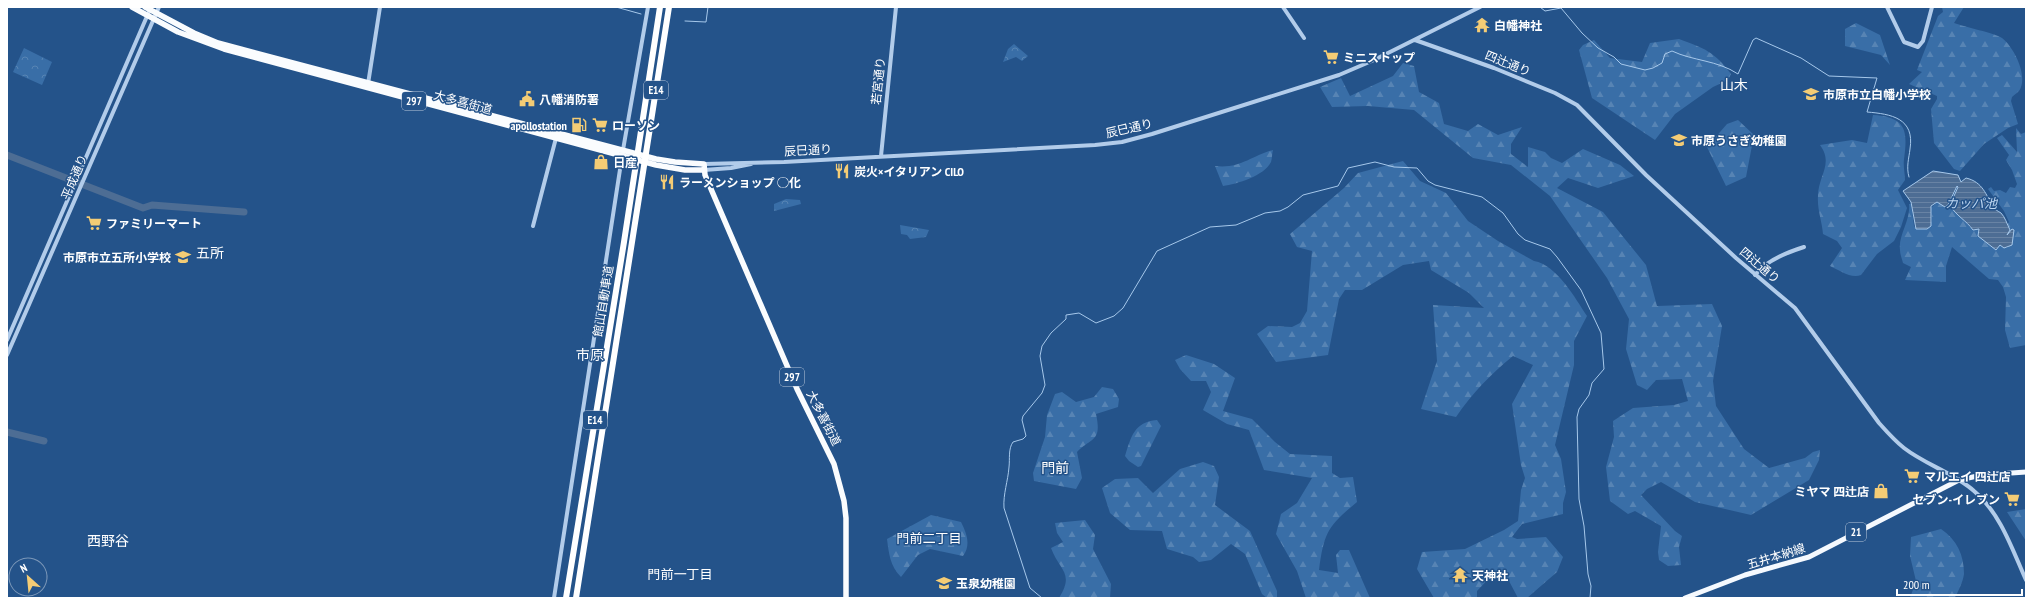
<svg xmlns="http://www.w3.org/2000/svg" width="2033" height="605" viewBox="0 0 2033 605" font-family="'PT Sans Narrow','Noto Sans JP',sans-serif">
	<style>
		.forest { fill: url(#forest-firs) }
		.park { fill: url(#park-crowns) }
		.water { fill: url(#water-rules); stroke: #a6c8eb }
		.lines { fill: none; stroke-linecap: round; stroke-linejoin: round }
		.stream { stroke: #a6c8eb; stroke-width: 1 }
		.river { stroke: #4d6d94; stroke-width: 7 }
		.tertiary { stroke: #b2ccea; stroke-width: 4 }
		.primary { stroke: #f5f9fe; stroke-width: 5 }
		.trunk { stroke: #fafcfe; stroke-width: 5.5 }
		.motorway { stroke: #fff; stroke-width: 6 }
		.labels { text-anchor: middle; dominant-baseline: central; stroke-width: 3; stroke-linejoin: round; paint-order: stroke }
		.shield { fill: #24538a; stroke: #bdcbdc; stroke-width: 1 }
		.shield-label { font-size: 11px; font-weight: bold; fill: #fff }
		.poi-label { font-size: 12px; font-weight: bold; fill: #fff; stroke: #24538a; text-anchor: start }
		.street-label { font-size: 12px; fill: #fff; stroke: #24538a }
		.water-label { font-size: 13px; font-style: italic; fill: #bdd6f1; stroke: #24538a }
		.neighbourhood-label { font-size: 13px; fill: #fff; stroke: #24538a }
		.quarter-label { font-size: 14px; fill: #fff; stroke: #24538a }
	</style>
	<defs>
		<pattern id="forest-firs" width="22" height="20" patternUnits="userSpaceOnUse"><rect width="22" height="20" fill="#396ea7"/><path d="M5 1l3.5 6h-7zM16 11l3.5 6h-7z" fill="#5784b4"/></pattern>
		<pattern id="park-crowns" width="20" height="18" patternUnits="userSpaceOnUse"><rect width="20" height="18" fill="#396ea7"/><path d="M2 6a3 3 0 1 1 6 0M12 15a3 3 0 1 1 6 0" fill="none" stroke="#5784b4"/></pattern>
		<pattern id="water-rules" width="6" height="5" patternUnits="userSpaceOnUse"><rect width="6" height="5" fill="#4d6d94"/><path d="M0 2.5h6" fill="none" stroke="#6883a4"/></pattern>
	</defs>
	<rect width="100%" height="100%" fill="#24538a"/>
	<path class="forest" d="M1942 7H1964L1954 23C1965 27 1994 33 2002 38 2014 47 2029 77 2019 91 2017 93 2014 95 2012 97L2011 101 2018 124 2008 128 1984 144 1960 171 1954 169 1934 143 1931 109 1937 99V96L1909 84 1922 72 1917 70 1938 16 1943 12Z
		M1856 23 1880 35 1890 65 1881 55 1845 46V29Z
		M1679 39C1704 48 1715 52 1731 74L1728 80 1713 87 1675 114 1655 140 1592 98 1579 50 1583 45 1594 40 1610 58 1642 62 1650 43Z
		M1403 63 1414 66 1419 92 1439 103 1444 124 1468 131 1478 124 1498 135 1522 127 1511 144V154L1528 167V147L1545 152 1551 158 1562 163 1583 149 1620 165 1634 176 1598 188 1568 178 1557 188 1603 212 1646 265 1657 306 1712 304 1722 326 1713 381 1716 406 1744 449 1769 468 1805 458 1813 452 1820 450 1819 460 1809 480 1751 515 1695 502 1661 482 1647 489 1641 495 1675 531 1682 536 1679 547 1681 565 1668 566 1659 560 1658 552 1661 526 1635 511 1628 514 1610 501 1606 467 1614 437 1613 421 1633 408 1674 405 1688 401 1682 379 1656 380 1647 390 1637 385 1626 349 1629 319 1607 278 1550 196 1511 165 1473 158 1414 110 1368 106 1332 107 1320 87 1341 78 1350 96 1393 76Z
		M1873 115C1906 117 1908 130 1904 159 1903 166 1905 173 1905 180L1898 190 1907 208 1901 227 1894 241 1877 254 1861 275C1851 279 1839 270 1830 266L1842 248 1837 241 1823 234C1822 221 1817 209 1818 196 1818 176 1834 164 1820 145L1852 140 1867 143Z
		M1738 120 1754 135 1746 177 1726 186 1707 147 1727 124Z
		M2016 128 2021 134 2026 132V345L2010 348 2005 330 2006 297 2003 287 1998 280 1989 279 1952 247 1946 266V282L1905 280 1911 267 1903 263C1902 259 1900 254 1900 250 1898 235 1911 220 1909 204H1911L1914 226 1917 229H1927L1932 221 1931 208 1937 202 1945 207 1950 206 1973 230 1979 229 1978 233 1984 240 1996 250 2000 245 2006 248 2010 246 2014 230H2010L2007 225 2009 222 2004 211 1988 189 1991 187 1994 191 2000 190 2006 193 2010 187 2015 188 2017 184 2012 170 2006 160 2009 155 1997 138 2002 135 2017 152Z
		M1273 150C1272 153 1272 159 1271 162 1264 176 1237 184 1223 186L1215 166C1240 169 1251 156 1273 150Z
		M1403 161 1420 181 1446 193 1468 221 1498 241 1534 261C1557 265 1575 298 1587 316L1574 341V365L1555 445 1561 459 1566 492 1563 503V514L1522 524 1512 537 1517 539 1546 537 1563 557 1557 572 1527 598H1518L1509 581 1492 575 1477 591V598H1434L1417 569 1422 552 1465 549 1504 530 1518 521 1521 490 1525 478 1521 465 1512 404 1533 365 1513 356C1491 374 1472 393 1456 417L1421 409 1437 361 1433 305 1484 308 1469 293 1431 270 1429 261 1403 265 1362 290H1345L1339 299 1328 355 1276 362 1257 334 1268 326 1292 327 1300 323 1307 311 1312 251 1297 247 1290 234 1344 188 1358 173Z
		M1186 355 1214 364 1235 378 1223 411 1252 419 1275 442 1290 454 1332 456V473L1340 478 1353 477 1357 502C1328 526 1324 532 1319 570L1338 573 1336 555 1340 550H1349L1370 598H1306L1297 571 1276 534 1281 514 1297 503 1312 478 1264 470 1249 430 1227 424 1203 410 1211 392 1206 381H1191L1180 369 1175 360Z
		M1102 387 1113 389 1119 399 1118 407 1096 414C1102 442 1092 437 1077 452L1082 478 1076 489 1034 481 1033 473 1045 437 1047 415 1055 394 1062 392 1076 402 1094 397Z
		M1157 420 1161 426 1141 466 1138 467 1129 461 1125 456C1131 437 1134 422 1157 420Z
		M1203 462 1214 466 1219 477 1215 505 1250 531 1277 591V598H1267L1262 594 1245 554 1231 544 1211 560 1199 562 1193 557 1167 549 1162 531 1130 530 1110 513 1102 488 1115 479 1138 478 1153 493 1180 469Z
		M2026 509V541L2007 512Z
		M931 515 961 522C967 534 971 545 963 556L930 549 918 555 901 577C890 566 889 554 887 539Z
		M1085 520 1095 535 1093 549 1111 584 1110 598H1059C1075 573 1059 570 1051 548L1063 542 1057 533 1055 523Z
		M1941 529C1957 540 1964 555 1964 574 1963 582 1958 591 1955 598H1910L1916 581 1910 556 1911 537Z"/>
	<path class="park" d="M1014 44 1028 56 1022 61 1016 57 1003 62 1008 49Z
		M24 48 52 62 42 85 13 72Z
		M786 199 800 200 801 204 774 211V204Z
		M900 225 929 230 926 237 910 239 907 235 901 234Z"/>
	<path class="water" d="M1933 171 1958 175 1961 182 1966 178C1983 182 1986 195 1993 207 1995 210 1998 211 2001 213 2005 217 2007 224 2010 230L2007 235 2012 229 2014 230 2012 245 2004 248 2000 245 1996 250 1978 236 1979 229 1973 230C1966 220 1956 216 1950 205L1958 187 1957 186 1948 205 1945 207 1937 202 1931 206V226L1927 229H1916L1911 202 1903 191Z"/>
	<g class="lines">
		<path class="stream" d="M616 7 641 14
			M1540 7 1545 11 1561 8 1582 33 1598 48 1614 57 1621 64 1645 70 1653 68 1662 63 1665 54 1672 51C1693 61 1717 60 1738 74L1753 40 1756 38 1801 58 1829 76 1877 78 1867 112C1891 114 1915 118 1910 149 1909 158 1906 167 1909 177
			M685 21 706 22 708 7
			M1042 598 1030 588 1004 508C1003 494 1008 481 1009 467 1010 459 1008 449 1013 442L1023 439 1026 436 1022 420 1023 416 1042 393 1045 385 1040 356 1042 346 1051 333 1066 319V315L1079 313 1096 323 1114 316 1123 308 1157 251 1210 227 1236 225 1265 213 1280 211 1288 207 1303 195 1338 186 1348 168 1375 162 1394 167 1417 168 1428 181 1435 185 1482 197 1503 213 1518 234 1525 240 1550 249 1557 257 1581 290 1601 333 1604 369 1592 383 1589 395 1579 409 1577 417 1579 499 1584 526 1588 574 1591 586 1590 598"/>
		<path class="river" d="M7 155 143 208 152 205 244 212
			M7 432 44 441"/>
		<path class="tertiary" d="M1283 7 1304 38
			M1887 7 1904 42 1918 47 1923 41 1932 7
			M1415 40 1494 68 1555 93 1577 105 1646 175 1736 258 1795 308 1879 423C1887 432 1895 441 1904 448 1926 465 1954 473 1974 491 2001 514 2012 549 2026 580
			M368 84 380 7
			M881 156 896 7
			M704 164 784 162 1095 145 1122 142 1152 134 1339 75 1374 60 1480 7
			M704 170 731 168 751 164
			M533 226 556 138
			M1755 275C1766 261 1788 252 1804 247
			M7 340 151 7
			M7 355 159 7
			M554 598 623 150 648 7"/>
		<path class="primary" d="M1685 598 1745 575 1809 557 1959 480 1982 475 2026 472"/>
		<path class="trunk" d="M132 7 178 32 224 49 656 165 685 170H704
			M145 7 194 33 218 43 656 159 675 162 704 164 705 175 797 389 834 464 844 501 846 518V598"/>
		<path class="motorway" d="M566 598 624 242 660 7
			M576 598 669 7"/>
	</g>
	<defs>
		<symbol id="temple-bare" viewBox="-9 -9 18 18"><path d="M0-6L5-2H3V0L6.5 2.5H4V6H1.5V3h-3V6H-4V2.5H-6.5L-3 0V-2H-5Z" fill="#f4cc75" stroke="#24538a" stroke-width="2.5" paint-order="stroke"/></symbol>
		<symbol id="supermarket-bare" viewBox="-9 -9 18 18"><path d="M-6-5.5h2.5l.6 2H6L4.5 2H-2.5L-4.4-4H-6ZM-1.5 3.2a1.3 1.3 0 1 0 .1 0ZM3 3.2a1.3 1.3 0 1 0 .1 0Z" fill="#f4cc75" stroke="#24538a" stroke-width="2.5" paint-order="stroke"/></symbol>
		<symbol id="school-bare" viewBox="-9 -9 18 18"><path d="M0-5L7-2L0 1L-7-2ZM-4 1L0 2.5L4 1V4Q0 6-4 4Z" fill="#f4cc75" stroke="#24538a" stroke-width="2.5" paint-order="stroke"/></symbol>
		<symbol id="civic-bare" viewBox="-9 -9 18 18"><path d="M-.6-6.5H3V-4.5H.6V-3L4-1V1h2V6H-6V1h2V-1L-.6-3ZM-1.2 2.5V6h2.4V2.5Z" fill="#f4cc75" stroke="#24538a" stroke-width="2.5" paint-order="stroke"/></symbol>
		<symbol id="fuel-bare" viewBox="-9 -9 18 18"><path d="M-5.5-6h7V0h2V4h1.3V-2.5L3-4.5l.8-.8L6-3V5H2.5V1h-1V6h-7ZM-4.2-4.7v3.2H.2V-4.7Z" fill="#f4cc75" stroke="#24538a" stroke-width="2.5" paint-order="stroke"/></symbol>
		<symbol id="shop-bare" viewBox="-9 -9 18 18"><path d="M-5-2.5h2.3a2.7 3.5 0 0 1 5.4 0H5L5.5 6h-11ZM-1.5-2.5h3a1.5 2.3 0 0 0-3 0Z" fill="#f4cc75" stroke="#24538a" stroke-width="2.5" paint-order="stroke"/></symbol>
		<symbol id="restaurant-bare" viewBox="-9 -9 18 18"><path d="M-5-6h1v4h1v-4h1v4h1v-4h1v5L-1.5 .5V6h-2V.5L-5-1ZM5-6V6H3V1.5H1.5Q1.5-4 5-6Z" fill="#f4cc75" stroke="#24538a" stroke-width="2.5" paint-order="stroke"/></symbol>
	</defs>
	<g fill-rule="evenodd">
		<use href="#temple-bare" x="1471" y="14" width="22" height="22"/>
		<use href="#supermarket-bare" x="1320" y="46" width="22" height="22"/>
		<use href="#school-bare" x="1800" y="83" width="22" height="22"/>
		<use href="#civic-bare" x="516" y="88" width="22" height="22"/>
		<use href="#fuel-bare" x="568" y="114" width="22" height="22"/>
		<use href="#supermarket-bare" x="589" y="114" width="22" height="22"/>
		<use href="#school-bare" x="1668" y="129" width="22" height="22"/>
		<use href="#shop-bare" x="590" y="151" width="22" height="22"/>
		<use href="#restaurant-bare" x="831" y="160" width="22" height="22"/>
		<use href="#restaurant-bare" x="656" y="171" width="22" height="22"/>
		<use href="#supermarket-bare" x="83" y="212" width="22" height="22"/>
		<use href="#school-bare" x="172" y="246" width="22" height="22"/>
		<use href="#supermarket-bare" x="1901" y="465" width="22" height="22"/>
		<use href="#shop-bare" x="1870" y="480" width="22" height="22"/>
		<use href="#supermarket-bare" x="2001" y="488" width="22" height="22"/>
		<use href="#temple-bare" x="1449" y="564" width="22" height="22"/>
		<use href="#school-bare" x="933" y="572" width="22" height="22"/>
	</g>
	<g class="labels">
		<g class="shield">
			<rect x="644" y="81" width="24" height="18" rx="3"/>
			<rect x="402" y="92" width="24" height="18" rx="3"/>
			<rect x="780" y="368" width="24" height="18" rx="3"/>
			<rect x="583" y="411" width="24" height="18" rx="3"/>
			<rect x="1846" y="523" width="20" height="18" rx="3"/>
		</g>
		<g class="shield-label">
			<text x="656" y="90">E14</text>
			<text x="414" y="101">297</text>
			<text x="792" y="377">297</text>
			<text x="595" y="420">E14</text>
			<text x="1856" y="532">21</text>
		</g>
		<g class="poi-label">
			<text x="1494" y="25">白幡神社</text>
			<text x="1343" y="57">ミニストップ</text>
			<text x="1823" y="94">市原市立白幡小学校</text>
			<text x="539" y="99">八幡消防署</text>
			<text x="567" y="125" text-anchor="end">apollostation</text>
			<text x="612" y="125">ローソン</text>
			<text x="1691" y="140">市原うさぎ幼稚園</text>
			<text x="613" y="162">日産</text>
			<text x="854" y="171">炭火×イタリアン CILO</text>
			<text x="679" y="182">ラーメンショップ ◯化</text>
			<text x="106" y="223">ファミリーマート</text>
			<text x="171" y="257" text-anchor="end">市原市立五所小学校</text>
			<text x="1924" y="476">マルエイ 四辻店</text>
			<text x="1869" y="491" text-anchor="end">ミヤマ 四辻店</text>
			<text x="2000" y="499" text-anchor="end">セブン-イレブン</text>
			<text x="1472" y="575">天神社</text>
			<text x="956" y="583">玉泉幼稚園</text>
		</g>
		<g class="street-label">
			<text transform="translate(1508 63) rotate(22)">四辻通り</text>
			<text transform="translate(878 81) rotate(-84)">若宮通り</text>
			<text transform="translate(463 102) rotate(15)">大多喜街道</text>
			<text transform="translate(1129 128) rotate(-13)">辰巳通り</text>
			<text transform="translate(808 150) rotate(-3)">辰巳通り</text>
			<text transform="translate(74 177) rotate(-67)">平成通り</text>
			<text transform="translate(1760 265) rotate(40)">四辻通り</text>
			<text transform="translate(603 301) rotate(-81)">館山自動車道</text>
			<text transform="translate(824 418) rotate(63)">大多喜街道</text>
			<text transform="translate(1776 556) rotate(-17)">五井本納線</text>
		</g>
		<g class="water-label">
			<text x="1971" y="203">カッパ池</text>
		</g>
		<g class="neighbourhood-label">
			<text x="929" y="538">門前二丁目</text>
			<text x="680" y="574">門前一丁目</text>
		</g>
		<g class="quarter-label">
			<text x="1734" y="85">山木</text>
			<text x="210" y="253">五所</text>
			<text x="590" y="355">市原</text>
			<text x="1055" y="468">門前</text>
			<text x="108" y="541">西野谷</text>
		</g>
	</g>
	<rect width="2033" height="605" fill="none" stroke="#ffffff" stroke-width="16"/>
	<g transform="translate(28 577) rotate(333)"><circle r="19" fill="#24538a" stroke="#7c98b9"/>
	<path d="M0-3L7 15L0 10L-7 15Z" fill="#f4cc75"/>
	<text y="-6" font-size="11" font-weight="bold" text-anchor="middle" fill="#ffffff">N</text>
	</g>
	<path d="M1897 589v6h125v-6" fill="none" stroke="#ffffff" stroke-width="2"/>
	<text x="1903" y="589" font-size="12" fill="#ffffff" stroke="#24538a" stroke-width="3" paint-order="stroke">200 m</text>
</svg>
